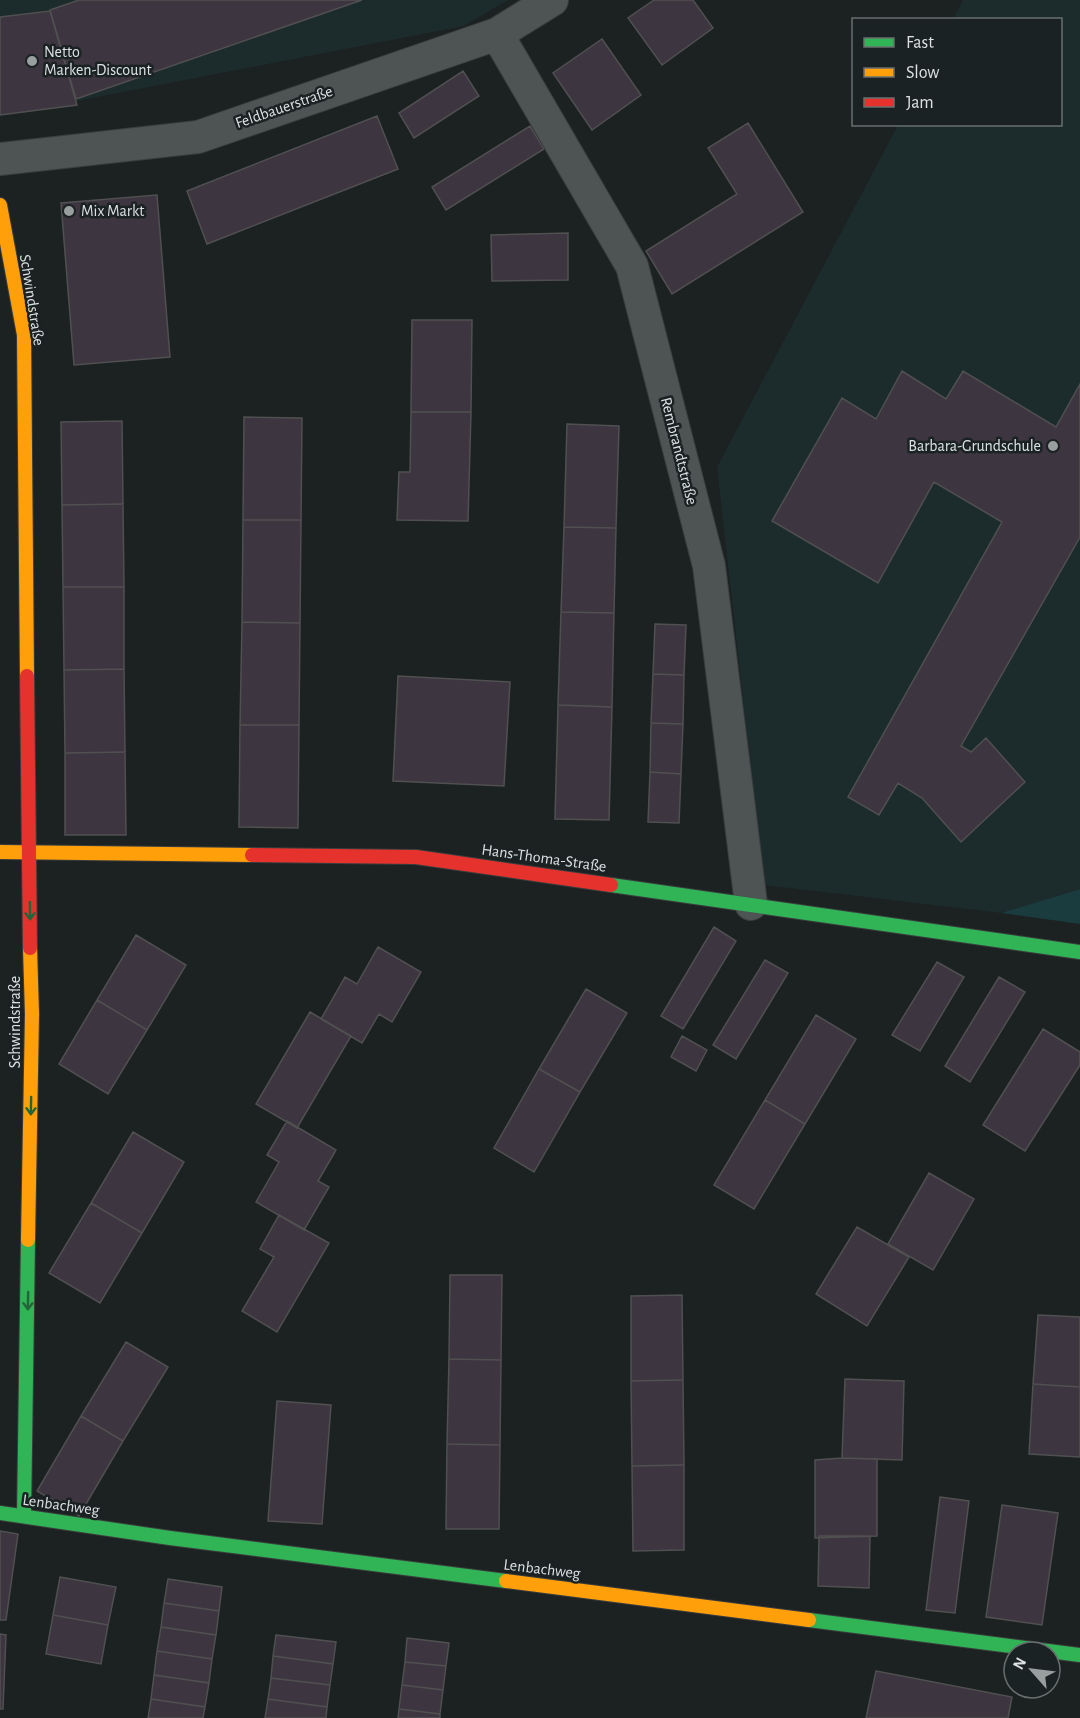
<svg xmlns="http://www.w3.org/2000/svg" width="1080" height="1718" viewBox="0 0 1080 1718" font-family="'Alegreya Sans',sans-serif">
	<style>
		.built { fill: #1c2b2c }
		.green { fill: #1a3c3f }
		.building { fill: #3d353f; stroke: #505051; stroke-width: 1.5 }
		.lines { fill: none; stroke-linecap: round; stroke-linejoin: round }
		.street-casing { stroke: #3a3d3d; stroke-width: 34 }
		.fast-casing { stroke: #3a3d3d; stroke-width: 16 }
		.slow-casing { stroke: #3a3d3d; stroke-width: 16 }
		.jam-casing { stroke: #3a3d3d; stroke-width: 16 }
		.street { stroke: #4e5354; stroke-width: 32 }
		.fast { stroke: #30b455; stroke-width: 14 }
		.slow { stroke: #ff9f0a; stroke-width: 14 }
		.jam { stroke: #e5322d; stroke-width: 14 }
		.oneway { stroke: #24643a }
		.poi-dot { fill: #999e9e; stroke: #1a2223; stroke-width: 2 }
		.labels { text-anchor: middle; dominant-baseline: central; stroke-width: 5; stroke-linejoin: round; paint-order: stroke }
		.poi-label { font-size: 16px; fill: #dce2e2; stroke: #1a2223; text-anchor: start }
		.street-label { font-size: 16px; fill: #dce2e2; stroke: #1a2223 }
	</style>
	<rect width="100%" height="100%" fill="#1c2121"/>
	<path class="built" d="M0 0H508L464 26 0 116Z
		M963 0H1080V889L1001 913 764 885 717 467 898 125 1060 124V20L953 19Z"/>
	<path class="green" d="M1080 889V924L1001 913Z"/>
	<path class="building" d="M79 0H362L76 99 50 10Z
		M654 0H693L713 28 662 65 628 18Z
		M50 11 77 105 0 115V17Z
		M602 39 641 95 592 130 553 73Z
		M463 71 479 96 414 138 399 113Z
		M377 116 398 169 207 244 187 191Z
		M748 123 803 212 672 294 646 251 737 194 708 148Z
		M530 126 544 149 446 210 432 187Z
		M157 195 170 357 74 365 61 203Z
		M568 233V280L492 281 491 235Z
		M412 320H472L471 412H411Z
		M902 371 946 399 963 371 1056 427 1080 384V537L961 746 971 752 986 738 1025 782 961 842 922 798 898 783 879 815 848 797 1002 522 934 482 878 583 772 521 842 398 876 419Z
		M411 412H471L468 521 397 520 399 472H410Z
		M244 417 302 418 301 520H243Z
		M122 421 123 504 62 505 61 422Z
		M567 424 619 426 616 528 564 527Z
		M123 504 124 587H63L62 505Z
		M243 520H301L300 623 242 622Z
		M564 527 616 528 614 613 561 612Z
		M63 587H124V669L64 670Z
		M561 612 614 613 612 707 558 705Z
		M242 622 300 623 299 725H240Z
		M655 624 686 625 684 675 653 674Z
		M124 669 125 752 65 753 64 670Z
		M653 674 684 675 683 724 651 723Z
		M398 676 510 682 504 786 393 781Z
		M558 705 612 707 609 820 555 819Z
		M651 723 683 724 681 774 650 772Z
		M240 725H299L298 828 239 827Z
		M125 752 126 835H65V753Z
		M650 772 681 774 679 823 648 822Z
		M714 927 736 941 683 1029 661 1016Z
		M136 935 186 965 147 1030 97 1000Z
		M378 947 421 972 392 1022 379 1014 362 1043 321 1019 345 977 357 984Z
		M765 960 788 973 736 1059 713 1045Z
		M937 962 964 977 920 1051 892 1035Z
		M999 977 1025 992 970 1082 945 1066Z
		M586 989 627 1013 580 1092 539 1069Z
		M97 1000 147 1030 108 1094 59 1064Z
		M310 1012 351 1036 297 1128 256 1104Z
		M816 1015 856 1039 805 1124 765 1100Z
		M1043 1029 1080 1052V1065L1025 1151 983 1125Z
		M682 1036 707 1050 696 1071 671 1057Z
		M539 1069 580 1092 534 1172 494 1148Z
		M765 1100 805 1124 754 1209 714 1185Z
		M287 1121 336 1150 318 1181 329 1187 304 1230 256 1202 279 1162 267 1155Z
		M133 1132 184 1162 142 1233 91 1203Z
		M929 1173 974 1199 933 1270 888 1244Z
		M91 1203 142 1233 100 1303 49 1273Z
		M279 1215 329 1243 277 1332 242 1311 274 1257 260 1249Z
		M857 1227 909 1257 867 1326 816 1294Z
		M450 1275H502L501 1360 449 1359Z
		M682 1295 683 1380 631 1381V1296Z
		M1038 1315 1080 1317V1387L1033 1384Z
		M126 1342 168 1367 123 1441 81 1416Z
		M449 1359 501 1360 500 1445 447 1444Z
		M845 1379 904 1381 902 1460 842 1458Z
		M683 1380 684 1465 632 1466 631 1381Z
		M1033 1384 1080 1387V1457L1029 1454Z
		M277 1401 331 1405 322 1524 268 1521Z
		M81 1416 123 1441 79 1516 37 1491Z
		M447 1444 500 1445 499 1529H446Z
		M842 1458 877 1459V1536L815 1538V1460Z
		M684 1465V1550L633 1551 632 1466Z
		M940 1497 969 1501 955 1613 926 1610Z
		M1002 1505 1058 1513 1042 1625 986 1617Z
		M0 1531 18 1534 6 1620H0Z
		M819 1536H870L869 1588 818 1586Z
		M60 1577 116 1587 108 1625 53 1615Z
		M168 1579 222 1587 219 1611 164 1603Z
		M164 1603 219 1611 216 1635 161 1627Z
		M53 1615 108 1625 101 1664 46 1654Z
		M161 1627 216 1635 212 1659 157 1651Z
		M0 1634 6 1635 3 1709H0Z
		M276 1635 336 1642 333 1664 273 1656Z
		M407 1638 449 1643 446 1666 405 1662Z
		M157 1651 212 1659 209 1683 154 1675Z
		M273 1656 333 1664 330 1685 271 1678Z
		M405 1662 446 1666 443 1690 402 1685Z
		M876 1671 1012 1697 1008 1718H866Z
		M154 1675 209 1683 205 1707 151 1699Z
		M271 1678 330 1685 327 1707 268 1699Z
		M402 1685 443 1690 440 1714 399 1709Z
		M151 1699 205 1707 203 1718H148Z
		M268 1699 327 1707 326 1718H265Z
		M399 1709 440 1714V1718H398Z"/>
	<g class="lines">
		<defs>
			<path id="street" d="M497 34 632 266 709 566 751 904
				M0 159 198 137 497 34 552 0"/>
			<path id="fast" d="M611 885 1080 952
				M0 1513 170 1538 506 1581
				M24 1516 28 1240
				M809 1620 1080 1655"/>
			<path id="slow" d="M0 205 24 335 27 676
				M0 852 252 855
				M28 1240 32 1014 30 948
				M506 1581 809 1620"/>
			<path id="jam" d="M27 676 30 948
				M252 855 416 857 611 885"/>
		</defs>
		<use href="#street" class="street-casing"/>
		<use href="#fast" class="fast-casing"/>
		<use href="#slow" class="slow-casing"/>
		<use href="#jam" class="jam-casing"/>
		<use href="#street" class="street"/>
		<use href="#fast" class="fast"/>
		<use href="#slow" class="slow"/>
		<use href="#jam" class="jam"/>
	</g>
	<defs><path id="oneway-shaft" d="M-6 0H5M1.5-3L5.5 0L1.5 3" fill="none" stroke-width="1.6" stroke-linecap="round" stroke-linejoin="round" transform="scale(1.5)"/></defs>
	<g class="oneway">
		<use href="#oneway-shaft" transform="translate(30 911) rotate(89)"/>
		<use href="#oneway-shaft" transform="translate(31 1106) rotate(91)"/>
		<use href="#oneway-shaft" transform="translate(28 1301) rotate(91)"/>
	</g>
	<g class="poi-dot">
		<circle cx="32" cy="61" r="6"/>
		<circle cx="69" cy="211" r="6"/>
		<circle cx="1053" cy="446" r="6"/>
	</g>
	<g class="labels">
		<g class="poi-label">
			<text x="44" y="52">Netto<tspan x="44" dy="18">Marken-Discount</tspan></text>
			<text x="81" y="211">Mix Markt</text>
			<text x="1041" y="446" text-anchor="end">Barbara-Grundschule</text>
		</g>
		<g class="street-label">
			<text transform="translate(284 107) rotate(-19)">Feldbauerstraße</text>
			<text transform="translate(32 300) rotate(81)">Schwindstraße</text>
			<text transform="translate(679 451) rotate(76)">Rembrandtstraße</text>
			<text transform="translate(544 858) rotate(8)">Hans-Thoma-Straße</text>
			<text transform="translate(15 1022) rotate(-90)">Schwindstraße</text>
			<text transform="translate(61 1505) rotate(8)">Lenbachweg</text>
			<text transform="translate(542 1569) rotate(7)">Lenbachweg</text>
		</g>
	</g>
	<rect x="852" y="18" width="210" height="108" fill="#1a2223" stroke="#686f6f" stroke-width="1.5"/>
	<rect x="864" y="38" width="30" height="9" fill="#30b455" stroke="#686f6f" stroke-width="1.5"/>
	<text x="906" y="48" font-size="18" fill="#dce2e2">Fast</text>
	<rect x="864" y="68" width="30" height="9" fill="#ff9f0a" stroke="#686f6f" stroke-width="1.5"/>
	<text x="906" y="78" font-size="18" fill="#dce2e2">Slow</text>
	<rect x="864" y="98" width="30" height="9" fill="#e5322d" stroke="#686f6f" stroke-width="1.5"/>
	<text x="906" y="108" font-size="18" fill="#dce2e2">Jam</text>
	<g transform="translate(1032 1670) rotate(298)"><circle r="28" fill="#1a2223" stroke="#686f6f" stroke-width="1.5"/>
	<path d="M0-4.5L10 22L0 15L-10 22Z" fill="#999e9e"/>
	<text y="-9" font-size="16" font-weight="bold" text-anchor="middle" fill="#dce2e2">N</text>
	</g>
</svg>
